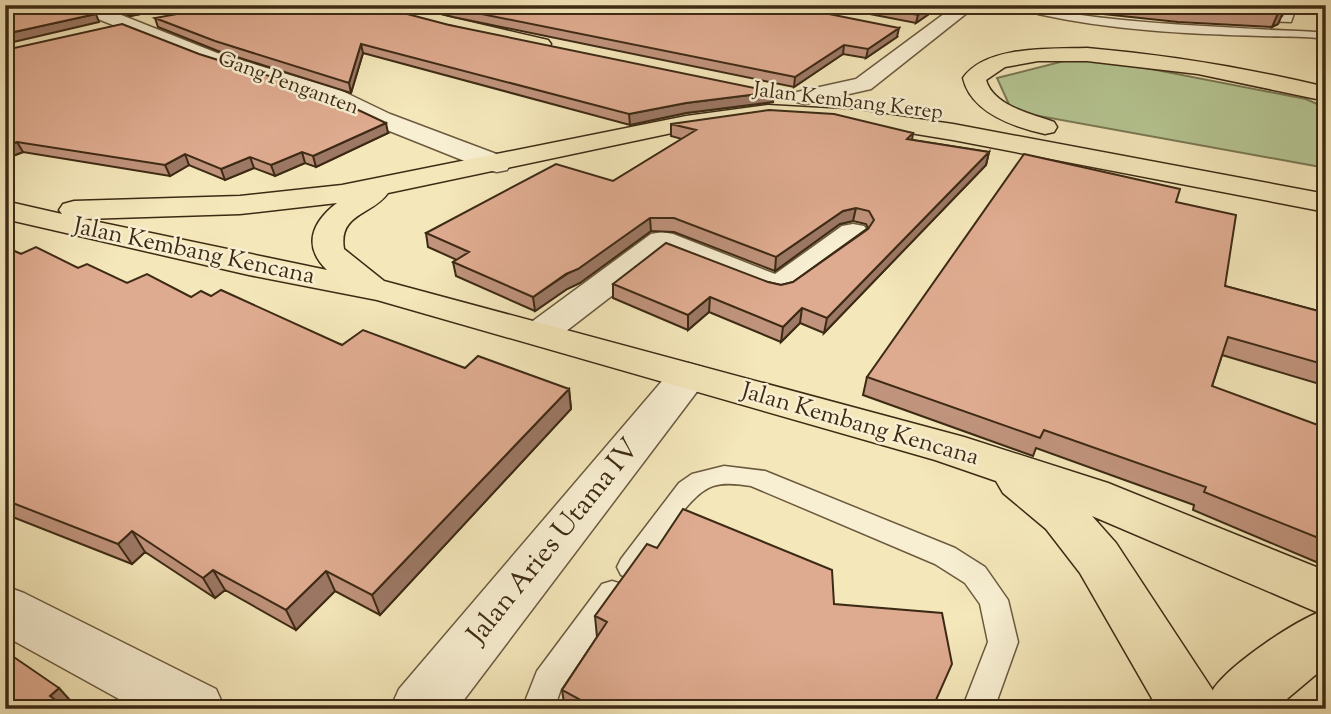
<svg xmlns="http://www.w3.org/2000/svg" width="1331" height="714" viewBox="0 0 1331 714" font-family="'Sorts Mill Goudy',serif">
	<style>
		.green { fill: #b6c794; stroke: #7a7854; stroke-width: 2 }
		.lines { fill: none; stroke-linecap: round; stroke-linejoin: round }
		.service-casing { stroke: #6b593e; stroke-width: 3 }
		.minor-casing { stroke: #6b593e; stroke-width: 3 }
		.tertiary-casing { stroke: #6b593e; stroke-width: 3 }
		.primary-casing { stroke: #3d2a14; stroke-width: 3 }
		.motorway-casing { stroke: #3d2a14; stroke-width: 3 }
		.service { fill: #f8efd2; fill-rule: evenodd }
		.minor { fill: #f8efd2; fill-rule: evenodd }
		.tertiary { fill: #f8efd2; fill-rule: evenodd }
		.primary { fill: #f4e7ba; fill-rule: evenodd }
		.motorway { fill: #f4e7ba; fill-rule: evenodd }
		.wall { fill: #c0937c; stroke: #3d2a14; stroke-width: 2 }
		.shaded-wall { fill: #9c7865; stroke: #3d2a14; stroke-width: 2 }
		.building { fill: #dfab90; stroke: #3d2a14; stroke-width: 2 }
		.labels { text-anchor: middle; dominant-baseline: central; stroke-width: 5; stroke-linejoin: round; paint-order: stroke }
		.far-street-label { font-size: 21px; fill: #3d2a14; stroke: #f8efd2 }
		.street-label { font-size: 24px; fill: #3d2a14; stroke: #f8efd2 }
		.near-street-label { font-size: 28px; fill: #3d2a14; stroke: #f8efd2 }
	</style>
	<rect width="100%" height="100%" fill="#f4e7ba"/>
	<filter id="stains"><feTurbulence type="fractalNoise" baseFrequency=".00286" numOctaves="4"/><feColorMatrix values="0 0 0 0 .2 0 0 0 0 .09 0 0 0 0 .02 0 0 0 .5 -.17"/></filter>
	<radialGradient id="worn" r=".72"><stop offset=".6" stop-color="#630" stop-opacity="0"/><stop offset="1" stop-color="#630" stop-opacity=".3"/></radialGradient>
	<path class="green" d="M1068 60 1110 61 1306 99 1326 108V168L1012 111 997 78Z"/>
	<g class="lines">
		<defs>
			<path id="service" d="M1041 5H1051L1047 10C1117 22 1186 25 1256 29 1280 31 1302 30 1326 33V39C1304 36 1284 37 1262 36 1187 34 1110 30 1038 14Z
				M1287 5H1297L1291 22 1263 21 1258 18 1263 15 1283 17Z
				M724 466 765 471 955 548 985 567 1008 600 1018 642 994 709H962L988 642 980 604 965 583 935 564 751 486C739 484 725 482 713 486 686 495 657 551 641 575L631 579 621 575 617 567 621 559 679 483 692 474Z
				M612 581 622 584 626 593 561 689 554 709H522L537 671 602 584Z"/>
			<path id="minor" d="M70 5H96L217 53 340 90 390 114 507 158 511 164 507 170 497 172 487 170 372 124 324 100 203 61 73 9Z
				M956 5H977L871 89 805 104 797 102 793 97 797 92 856 79Z
				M853 224 864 226 869 233 864 240 791 294 779 297 767 294 666 254 552 342 539 345 526 342 520 334 526 326 651 234 662 232 673 234 775 274 842 226Z
				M5 586 24 593 216 689 225 709H137L5 636Z"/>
			<path id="tertiary" d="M688 363 702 367 708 376 702 385 457 709H390L399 689 674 367Z"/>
			<path id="primary" d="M365 5H398L548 40 551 44 548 48 541 50 368 9Z
				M1087 48C1168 55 1247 68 1326 87V101L1198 74 1087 61H1038L1005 67 986 80C993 106 1032 114 1054 122L1057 127 1054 132 1045 134C1014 127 971 113 963 78 986 45 1052 49 1087 48Z
				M768 105 855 110 953 124 1326 194V212L953 140 855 124 768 119 686 130 388 193C373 215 338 213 344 249L384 281 964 437 1108 483 1326 571V616L1092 516 1116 543 1212 689 1221 709H1158L1080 573 1046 529 1003 493 996 481 935 460 377 300 249 275 5 219V201L62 214 59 210 63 204 74 201 240 196 342 185 686 116ZM337 203C312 222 302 246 327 270L84 219 240 214Z"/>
			<path id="motorway" d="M1322 611H1326V666L1275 709H1205C1208 702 1210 694 1214 688 1232 663 1293 622 1322 611Z"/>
		</defs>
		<use href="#service" class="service-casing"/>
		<use href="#minor" class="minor-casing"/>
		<use href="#tertiary" class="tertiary-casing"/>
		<use href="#primary" class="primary-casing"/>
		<use href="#motorway" class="motorway-casing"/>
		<use href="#service" class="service"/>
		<use href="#minor" class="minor"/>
		<use href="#tertiary" class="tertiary"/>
		<use href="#primary" class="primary"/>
		<use href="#motorway" class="motorway"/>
	</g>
	<path class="wall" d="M103 5H188L130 16Z
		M407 5H784L897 37 866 58 843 54 794 87 453 17Z
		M823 5H942L916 23Z
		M1056 5H1284L1278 24 1272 27 1178 22 1055 9Z
		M155 18 449 25 773 102 686 113 630 125 363 53 351 93 218 51 158 27Z
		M5 50 388 133 316 167 305 163 275 176 254 168 225 180 189 165 170 176 23 152 5 159Z
		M671 124 913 133 912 140 989 152 986 165 824 333 800 323 781 342 709 312 688 330 613 298V284L768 282 781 285 793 282 868 228 866 224 853 221 840 224 775 271 674 232 651 231 580 283 567 289 535 311 456 276 453 262 457 260 428 247 426 233 613 181 682 139 671 136Z
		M1176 202 1225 286 1326 313V386L1222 355 1212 386 1326 541V559L1321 564 1193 510 1194 505 1036 448 1033 456 863 395 867 377Z
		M5 247 21 254 78 268 127 283 191 297 211 296 342 345 465 368 569 389 571 409 380 615 335 591 296 630 225 590 215 598 145 552 132 564 5 514Z
		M657 548 834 604 933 709H565L562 690 597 637 595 616Z"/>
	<path class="shaded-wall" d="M141 5H188L130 16 127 8Z
		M932 5H942L916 23 918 15Z
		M1286 6 1278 24 1272 27 1280 9Z
		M96 14 99 22 5 44V34Z
		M899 28 897 37 866 58 868 49Z
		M361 44 363 53 351 93 349 83Z
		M844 45 843 54 794 87 795 77Z
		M774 92 773 102 686 113 630 125 629 114 686 103Z
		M386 123 388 133 316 167 313 156Z
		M17 142 23 152 5 159V146Z
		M302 152 305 163 275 176 271 165Z
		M989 152 986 165 824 333 827 318Z
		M185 154 189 165 170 176 165 165Z
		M250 157 254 168 225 180 221 169Z
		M856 208 853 221 840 224 775 271 776 257 843 211Z
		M650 218 651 231 580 283 567 289 535 311 533 297Z
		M710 297 709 312 688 330V315Z
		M802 308 800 323 781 342 783 327Z
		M569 389 571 409 380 615 372 595Z
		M132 531 145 552 132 564 118 544Z
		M213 570 225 590 215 598 203 578Z
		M326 571 335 591 296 630 286 610Z
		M59 688 77 708 76 709H62L50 696Z"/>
	<path class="building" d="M5 5H74L96 14 5 34Z
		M120 5H141L127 8Z
		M226 5H373L449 25 774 92 686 103 629 114 361 44 349 83 215 41 155 18Z
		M437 5H784L899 28 868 49 844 45 795 77Z
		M867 5H932L918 15Z
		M1218 5H1283L1286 6 1280 9Z
		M122 24 199 54 320 92 386 123 313 156 302 152 271 165 250 157 221 169 185 154 165 165 17 142 5 146V50Z
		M769 110 834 114 913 133 907 139 989 152 827 318 802 308 783 327 710 297 688 315 613 284 666 243 768 282 781 285 793 282 868 229 874 220 869 211 856 208 843 211 776 257 674 218H650L578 269 566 274 533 297 453 262 469 252 426 233 556 164 613 181 696 130 671 124Z
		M1024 154 1180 189 1176 202 1236 215 1225 286 1326 313V365L1228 337 1212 386 1326 428V541L1204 492 1206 487 1044 430 1040 438 867 377Z
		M5 247 21 254 36 247 78 268 87 264 127 283 147 274 191 297 201 291 211 296 221 290 342 345 363 330 465 368 478 356 569 389 372 595 326 571 286 610 213 570 203 578 132 531 118 544 5 500Z
		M683 509 832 570 834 604 942 613 952 664 932 709H597L562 690 607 622 595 616 647 544 657 548Z
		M5 651 59 688 50 696 68 709H5Z"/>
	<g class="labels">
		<g class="far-street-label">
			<text transform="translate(288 84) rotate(20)">Gang Penganten</text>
			<text transform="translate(848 102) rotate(7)">Jalan Kembang Kerep</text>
		</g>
		<g class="street-label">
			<text transform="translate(194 252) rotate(12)">Jalan Kembang Kencana</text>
			<text transform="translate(860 425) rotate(16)">Jalan Kembang Kencana</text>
		</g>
		<g class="near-street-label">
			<text transform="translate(554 542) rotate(-51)">Jalan Aries Utama IV</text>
		</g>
	</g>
	<rect width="1331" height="714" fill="none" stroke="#f4e7ba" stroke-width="28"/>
	<rect x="7" y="7" width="1317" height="700" fill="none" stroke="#3d2a14" stroke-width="3.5"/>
	<rect x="14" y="14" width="1303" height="686" fill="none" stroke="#3d2a14" stroke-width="2"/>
	<rect width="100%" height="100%" filter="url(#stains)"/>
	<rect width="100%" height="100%" fill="url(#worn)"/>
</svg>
